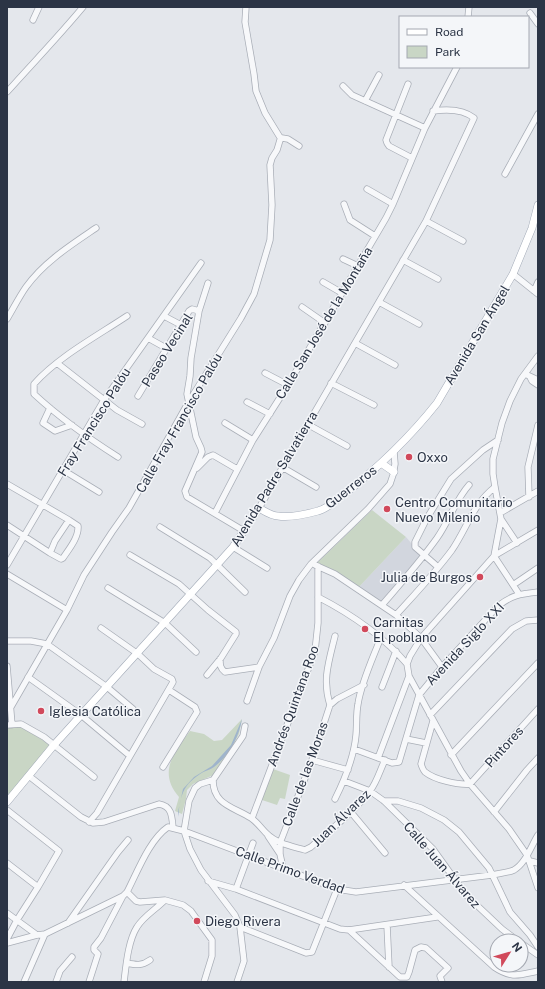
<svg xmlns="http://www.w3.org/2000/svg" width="545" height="989" viewBox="0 0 545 989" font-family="'Public Sans',sans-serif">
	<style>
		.built { fill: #d2d6de }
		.green { fill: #c9d6c5 }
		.water { fill: #9fb4cc }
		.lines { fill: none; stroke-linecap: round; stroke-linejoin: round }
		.minor-casing { stroke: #a9aeb7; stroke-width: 7 }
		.major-casing { stroke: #a3abb8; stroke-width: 8 }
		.minor { stroke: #f7f8fa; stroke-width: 5.5 }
		.major { stroke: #fff; stroke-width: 7 }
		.poi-dot { fill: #d1495b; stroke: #f4f6f9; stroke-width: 1.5 }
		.labels { text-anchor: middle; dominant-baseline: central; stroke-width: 3; stroke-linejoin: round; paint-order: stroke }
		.street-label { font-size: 13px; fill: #2b3445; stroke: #f4f6f9 }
		.poi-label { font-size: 13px; fill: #2b3445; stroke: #f4f6f9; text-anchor: start }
	</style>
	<rect width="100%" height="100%" fill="#e4e7ec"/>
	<path class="built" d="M406 537 422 556 383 604 358 588Z"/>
	<path class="green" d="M372 510 406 537 358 588 314 566Z
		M242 719 239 734 218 773 193 784 187 790 186 799 182 814 175 811 179 797C158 773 173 753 190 731L204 734 214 741 222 740Z
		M20 726 52 746 7 799V727Z
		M273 769 290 775 285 799 280 798 277 805 262 800Z"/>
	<path class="water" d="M242 719C239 737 229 756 214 767 210 770 204 771 200 774 196 777 189 782 186 787 181 794 178 808 179 817L178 812 183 789 194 777 212 766 231 745Z"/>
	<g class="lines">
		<defs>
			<path id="minor" d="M246 7 245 22 254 74 256 91 265 113 281 139
				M530 13 538 24
				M468 17 469 7
				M33 20 39 7
				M408 84 386 140 387 143 389 146 412 158
				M343 86 352 95 425 128
				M7 92C32 64 59 36 83 7
				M365 101 379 75
				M505 174 538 114
				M367 189 393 204
				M344 204 350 220 375 236
				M426 221 463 241
				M343 259 358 266
				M403 260 438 279
				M513 274 538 294
				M323 282 342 293
				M208 283 199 311 191 358 190 376 187 394 196 437 201 448 202 452 185 491 187 497 244 531
				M534 291 538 282
				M379 302 419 324
				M302 307 325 323
				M164 316 181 325
				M7 319C13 309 19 297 26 287 44 262 71 245 96 228
				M148 338 166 348
				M355 343 395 365
				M538 356 521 379 510 401 502 423 493 459V474L495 487 501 519 494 556 421 638 410 656 407 664 409 676 461 771 470 784 509 829 527 855 538 888
				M57 363 117 410 142 424
				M265 373 288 385
				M525 374 538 380
				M530 377 532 381 538 385
				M331 383 374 405
				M138 396 189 311 192 309 199 311
				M247 402 270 414
				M50 408 43 423 55 431 72 425
				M225 423 253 440
				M307 424 347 446
				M118 457C88 438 60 418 34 394V384C58 357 97 336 127 316
				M282 467 316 487
				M197 468 208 457 213 455 237 469
				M63 470 99 492
				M7 484 69 520 78 526C79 537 69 549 63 558L61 559 50 553 7 525
				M529 497 528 467 538 425
				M259 508 426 221 474 118C463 109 447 109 433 111
				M215 513 253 440 288 385 386 218 393 204 425 128 457 67
				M500 513 538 491
				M501 519 517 543
				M160 527 210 558 245 592
				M233 547 267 568
				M50 553 55 541 69 520
				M130 555 179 584 208 610 236 632V634L221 658 207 675
				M7 565 104 400 201 263
				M315 565 335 574 396 615 421 638 442 667
				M438 567 415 547V542L427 518 451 479 483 450 498 440
				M7 574 67 610
				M513 585 538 568
				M108 588 165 623 196 652
				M519 594 494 556 538 530
				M318 597C351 614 383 636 407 664
				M382 605C401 583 420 562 437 538 449 521 455 501 469 485
				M396 615C415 594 435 573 452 550 467 528 473 504 495 487
				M7 641H31L47 644 107 687 133 709
				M220 659C220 665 220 668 225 672L259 667
				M7 666 12 725
				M28 677 81 715 130 756
				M382 687 396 651
				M247 701 259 667 274 638 290 596 299 580 311 564 368 509 390 484 393 475 395 464 394 452
				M330 705C322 680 329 661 335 636
				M11 707 67 610 84 575 112 532 129 508 188 403 241 318 254 294 270 240 272 205 270 165 272 158 277 150 280 140 282 138 288 139 299 146
				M430 715 512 629 526 621 538 620
				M433 721 421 764C422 767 423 770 425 772 435 780 458 785 470 784L538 709
				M7 725 21 724 44 737 94 777
				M406 739 426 743
				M354 749 392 763 399 762 419 695 442 667 498 606C512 595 520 594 538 592
				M451 755 538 663
				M378 758 409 676
				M312 760 348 770
				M163 767 197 712 195 707 169 690
				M29 776 81 817 93 823 104 822 159 804C172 806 172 817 173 828
				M213 780C213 805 234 807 251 818 257 822 261 828 266 833 277 844 291 846 305 850L311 847C331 829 354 812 370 791 377 782 380 770 385 760
				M213 780 200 784 195 788 189 801 184 831 190 849 201 870 235 915 240 927 244 961 237 982
				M213 780 243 736 245 726
				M344 781 370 791 384 801 433 849 466 895 502 929 518 941
				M335 799C345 779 354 757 356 735 357 725 356 714 358 704 361 683 373 658 381 637
				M384 801H398L421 808 444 820 459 832 489 868 510 912 530 935 538 947
				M7 810 59 851 38 887 17 920 7 939
				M350 811 385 853
				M494 812 527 770 538 758
				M252 818 315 651 318 623V566
				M89 822 97 813 173 682 172 679 154 669 138 654 101 628
				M268 836 280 854
				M530 861 538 863
				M7 863 38 887
				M283 868 280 854V843L312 760 330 705 337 699 364 685
				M208 881 236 889 340 929 349 930 437 917
				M404 885 494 967C512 979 519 975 538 971
				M236 889 253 843
				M127 892 136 901 140 902 165 900 183 905 191 911 212 940V956L204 982
				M7 913 37 935
				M68 923 118 852 128 840
				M387 925 389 967
				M240 927 306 953 312 952 337 889
				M349 930 400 977H407L409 972 415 950 421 947 426 948 448 968 440 976 442 982
				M7 943 37 935 45 934
				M521 943 538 955
				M127 963C136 965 142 966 150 960
				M24 982 45 934 123 896 127 892C137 873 149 840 168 827L184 831 337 889 356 892 492 875C499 873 508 873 514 870 526 863 531 846 538 835
				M56 982 60 971 72 957
				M89 982 98 954 94 950V947L101 938 123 896
				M124 982C126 966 128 941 137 927 143 917 156 909 164 901"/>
			<path id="major" d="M381 463 394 472
				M7 802 54 745 233 547 259 508C264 511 272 516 278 516 289 518 307 514 318 511 327 509 336 500 343 495 378 468 410 437 437 403L513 274 532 228 538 205"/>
		</defs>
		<use href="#minor" class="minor-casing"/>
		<use href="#major" class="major-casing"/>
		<use href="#minor" class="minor"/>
		<use href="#major" class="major"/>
	</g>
	<g class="poi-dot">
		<circle cx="409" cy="457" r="4"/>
		<circle cx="387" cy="509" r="4"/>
		<circle cx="480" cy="577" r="4"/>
		<circle cx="365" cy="629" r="4"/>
		<circle cx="41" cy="711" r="4"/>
		<circle cx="197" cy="921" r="4"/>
	</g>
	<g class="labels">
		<g class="street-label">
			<text transform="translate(324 323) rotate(-59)">Calle San José de la Montaña</text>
			<text transform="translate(477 335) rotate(-59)">Avenida San Ángel</text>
			<text transform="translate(167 350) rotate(-58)">Paseo Vecinal</text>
			<text transform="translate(94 422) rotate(-58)">Fray Francisco Palóu</text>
			<text transform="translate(179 423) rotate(-60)">Calle Fray Francisco Palóu</text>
			<text transform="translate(274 479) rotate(-59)">Avenida Padre Salvatierra</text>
			<text transform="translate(351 487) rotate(-38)">Guerreros</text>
			<text transform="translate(465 644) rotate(-47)">Avenida Siglo XXI</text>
			<text transform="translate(293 706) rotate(-70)">Andrés Quintana Roo</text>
			<text transform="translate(504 747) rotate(-48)">Pintores</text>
			<text transform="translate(305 774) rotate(-70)">Calle de las Moras</text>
			<text transform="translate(341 818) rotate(-44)">Juan Álvarez</text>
			<text transform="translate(442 865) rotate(49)">Calle Juan Álvarez</text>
			<text transform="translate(290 870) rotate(20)">Calle Primo Verdad</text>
		</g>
		<g class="poi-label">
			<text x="417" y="457">Oxxo</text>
			<text x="395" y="502">Centro Comunitario<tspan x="395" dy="15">Nuevo Milenio</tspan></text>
			<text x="472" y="577" text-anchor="end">Julia de Burgos</text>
			<text x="373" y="622">Carnitas<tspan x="373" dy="15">El poblano</tspan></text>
			<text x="49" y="711">Iglesia Católica</text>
			<text x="205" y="921">Diego Rivera</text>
		</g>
	</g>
	<rect width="545" height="989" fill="none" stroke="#2b3445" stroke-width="16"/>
	<rect x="399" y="16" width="130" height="52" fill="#f4f6f9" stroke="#a4a8b1"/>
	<rect x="407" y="29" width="20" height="6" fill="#ffffff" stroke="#a4a8b1"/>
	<text x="435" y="36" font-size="12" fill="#2b3445">Road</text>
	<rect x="407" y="46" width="20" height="12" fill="#c9d6c5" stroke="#a4a8b1"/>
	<text x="435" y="56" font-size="12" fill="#2b3445">Park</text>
	<g transform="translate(509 953) rotate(53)"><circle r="19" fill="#f4f6f9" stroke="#a4a8b1"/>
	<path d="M0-3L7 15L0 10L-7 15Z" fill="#d1495b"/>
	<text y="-6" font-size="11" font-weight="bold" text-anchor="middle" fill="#2b3445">N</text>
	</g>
</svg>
